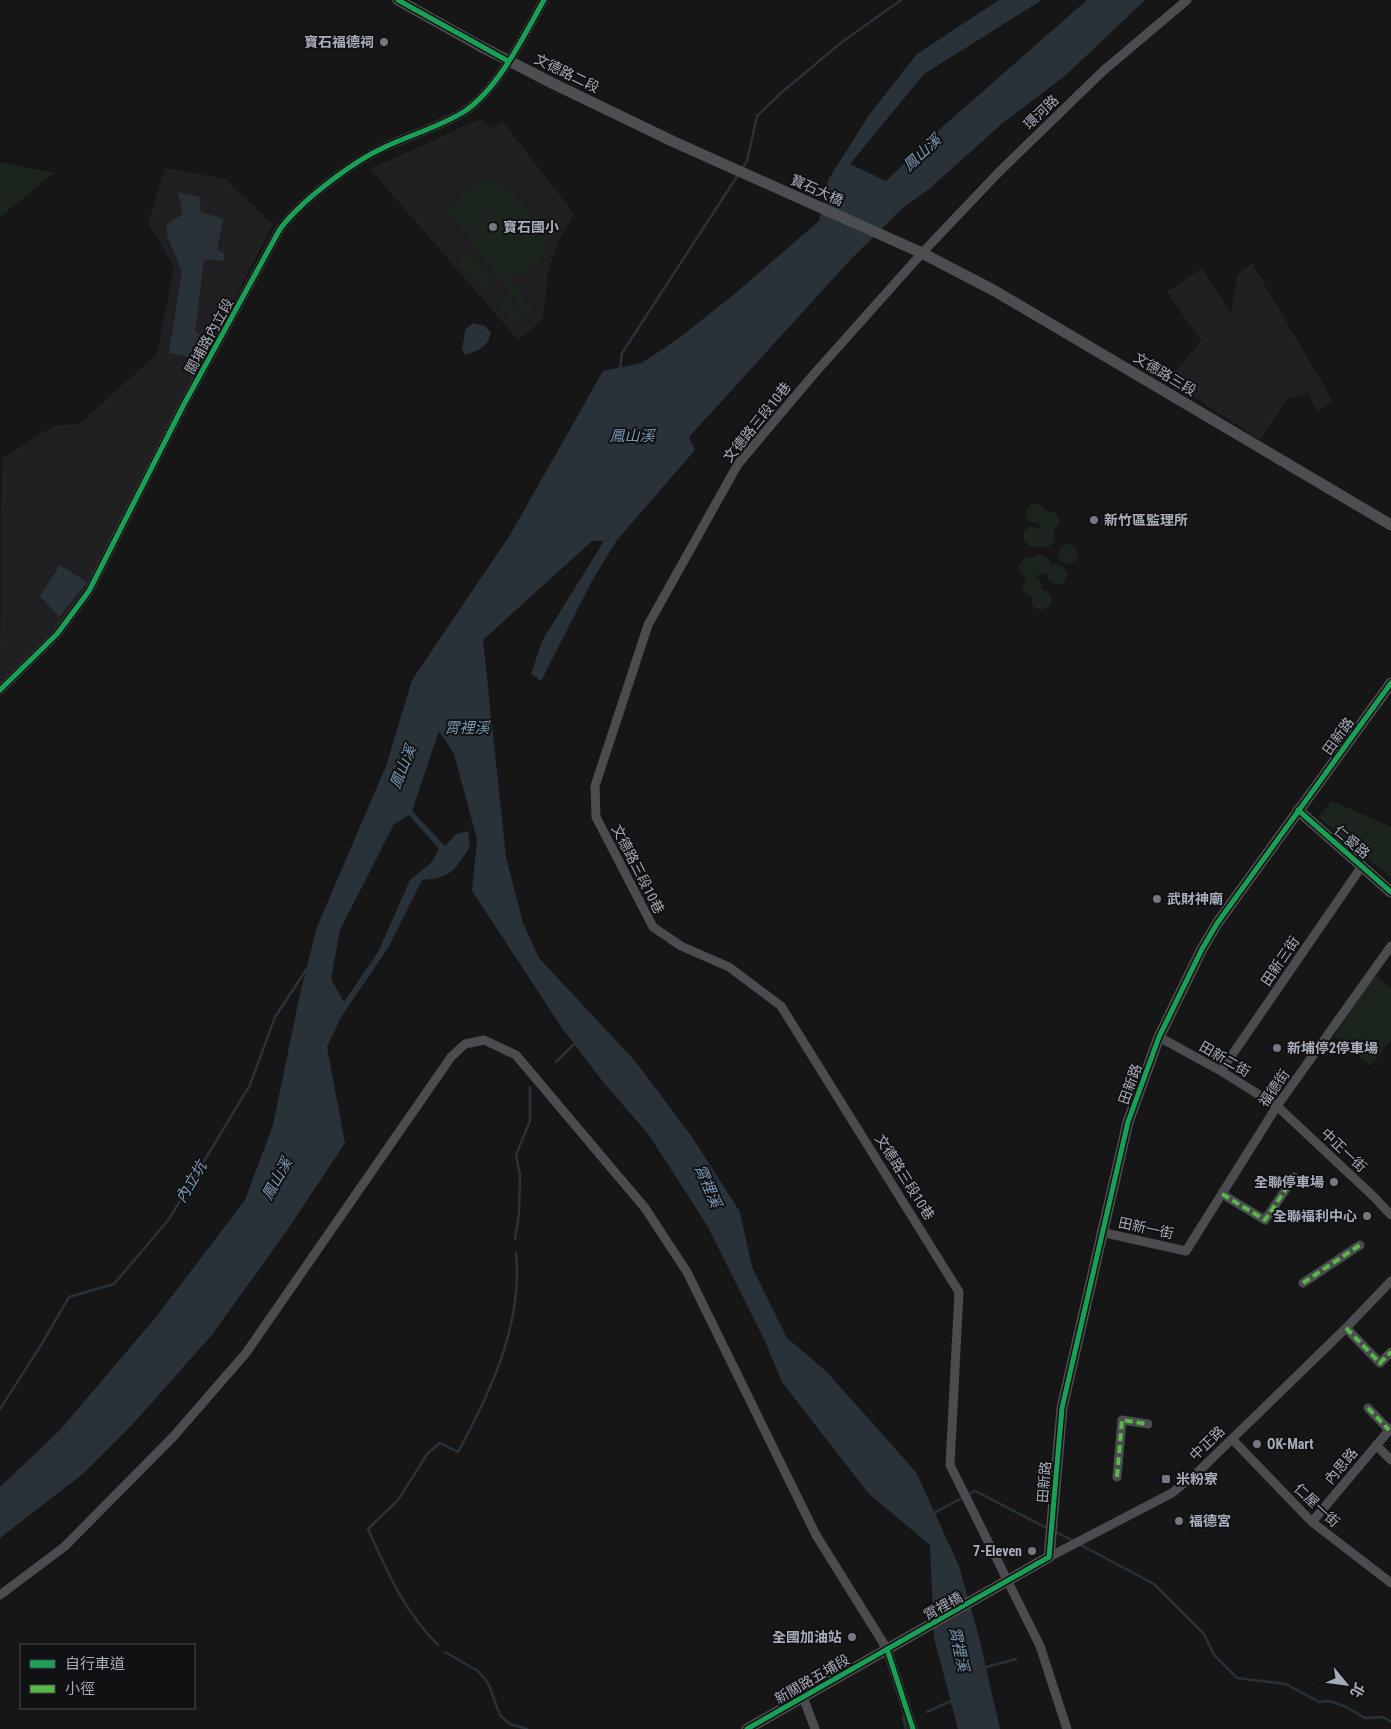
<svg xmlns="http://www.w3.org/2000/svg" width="1391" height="1729" viewBox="0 0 1391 1729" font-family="'Roboto Condensed','Noto Sans TC',sans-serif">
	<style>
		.built { fill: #202023 }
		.green { fill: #1c241e }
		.water { fill: #293139; fill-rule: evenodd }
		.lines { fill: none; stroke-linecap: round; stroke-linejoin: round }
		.stream { stroke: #293139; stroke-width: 2.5 }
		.minor { stroke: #4a4c50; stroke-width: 9 }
		.major { stroke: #4d4e51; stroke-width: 11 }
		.quiet { stroke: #58b947; stroke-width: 4; stroke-dasharray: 8 4; stroke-linecap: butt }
		.cycleway-casing { stroke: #111113; stroke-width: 8 }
		.cycleway { stroke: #1a9f57; stroke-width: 5 }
		.poi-dot { fill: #747880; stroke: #111113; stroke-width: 2 }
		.labels { text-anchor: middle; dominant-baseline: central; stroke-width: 4; stroke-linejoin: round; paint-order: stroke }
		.poi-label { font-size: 14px; font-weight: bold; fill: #a7acb9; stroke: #111113; text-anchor: start }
		.street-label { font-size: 14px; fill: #a7acb9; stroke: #111113 }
		.water-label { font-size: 15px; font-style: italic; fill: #7b99b6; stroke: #111113 }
	</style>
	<rect width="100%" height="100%" fill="#161617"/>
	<path class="built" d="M481 119 491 129 502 120 574 214 560 239 548 271 543 319 518 340 370 169Z
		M165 168 225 179 273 224 91 579 68 615 0 685 2 458 55 425 79 424 157 354 174 267 148 223Z
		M1252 263 1333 401 1317 412 1308 393 1288 399 1260 440 1168 380 1201 341 1167 292 1202 268 1231 314 1237 275Z"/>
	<path class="green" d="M0 162 54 173 0 217Z
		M485 179C491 179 497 180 503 183 514 190 546 230 546 242 546 265 527 277 508 276L535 311 527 316 444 206 451 201 456 207C461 192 469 183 485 179Z
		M468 251 494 280 484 290 457 261Z
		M506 294 525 318 515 326 496 302Z
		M1032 504 1042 505 1046 511 1055 512 1059 518V524L1053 531 1055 541 1048 547H1030L1023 539 1024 532 1029 527 1041 528 1039 524 1030 522C1024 516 1025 509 1032 504Z
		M1058 554a10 10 0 1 1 20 0a10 10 0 1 1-20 0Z
		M1040 554 1049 558 1051 566 1056 564 1063 566 1068 574 1063 583 1057 585 1049 580 1047 573 1035 576 1042 583V590L1047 591 1052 597 1050 606 1041 610C1034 609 1030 604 1032 597L1024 592 1022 585 1026 577 1020 573 1018 566 1024 558 1033 557Z
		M1332 801 1391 827V878L1318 817Z
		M1375 974 1391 989V1040L1371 1066 1334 1037Z"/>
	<path class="water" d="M999 0H1042L924 74 850 164 886 181 940 129 1087 0H1145L1066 75 1004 122 929 189 903 208 852 258 689 437 695 450 617 540 593 579 541 681 531 674 542 641 604 541H592L483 640 506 857 523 923 539 958 636 1062 692 1137 740 1212 752 1267 787 1338 826 1371 916 1472 959 1566 979 1637 1000 1729H958L934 1638 930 1545 868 1493 782 1382 764 1339 708 1227 649 1135 604 1083 562 1028 472 891 477 839 454 754 439 731 412 811 445 846 456 834 468 831 470 847C454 870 452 878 422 880L388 948 341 1017 327 1047 345 1143 286 1232 211 1336 132 1425 84 1473 0 1538V1487L60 1430 156 1317 245 1200 273 1125 300 994 317 927 386 766 412 680 510 535 603 371 642 363 679 338 737 292 819 221 828 180 869 115 917 54ZM409 815 439 849 432 862 410 880 378 952 344 1002 331 979 340 930 394 824Z
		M178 192 199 197 201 212 223 219 217 250 224 253V261L204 259 195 331 202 337 190 357 169 353 182 272 167 235V224L183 214Z
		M473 323 485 326 491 333C487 348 479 350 465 355L462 351 465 330Z
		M60 565 87 582 59 617 40 596Z"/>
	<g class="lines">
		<path class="stream" d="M742 168 747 161 757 116 781 93 842 42 901 0
			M620 370 622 353 738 175
			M556 1062 576 1042
			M515 1239 519 1213 520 1175 516 1155 530 1121V1087
			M0 1409 41 1345 69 1297 114 1284 169 1219 250 1085 275 1017 308 967
			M932 1514 975 1491 1047 1528
			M1054 1531 1074 1541
			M1079 1544 1154 1584 1204 1634 1214 1655 1237 1678 1286 1684 1319 1702 1330 1701 1346 1707 1365 1718 1383 1717 1391 1722
			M438 1645C403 1610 388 1573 368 1529L398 1500 428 1453 440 1443 458 1452C491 1391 523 1324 516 1253
			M445 1652 478 1671 488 1683 500 1715 510 1724 527 1729
			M983 1668 1016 1659
			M927 1712 953 1700
			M903 1717 906 1729"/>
		<path class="minor" d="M0 690 57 634 89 591 183 406 280 229C302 200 352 162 385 147 410 135 442 126 465 111 499 88 524 35 544 0
			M1159 1037 1221 1071 1277 1106 1373 1196 1391 1215
			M1221 1071 1362 866
			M1222 1194 1265 1220 1294 1177
			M1101 1232 1186 1251 1277 1106 1391 946
			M1303 1283 1360 1245
			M1346 1328 1380 1363 1391 1352
			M1368 1408 1389 1430
			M1232 1439 1312 1522 1391 1583
			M1376 1445 1391 1460
			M1117 1477 1122 1420 1148 1424
			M1312 1522 1391 1428
			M1049 1557 1172 1493 1199 1471 1346 1328 1391 1281
			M0 1595 64 1547 173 1437 246 1353 451 1057 465 1044 484 1040 516 1055 645 1208 687 1272 816 1535 887 1649 913 1729
			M803 1697 815 1729
			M1067 1729 1040 1646 950 1465 959 1292 781 1006 729 967 681 946 653 927 596 817 595 786 648 625 738 464 814 374 922 253 999 172 1103 71 1187 0"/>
		<path class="major" d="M398 0 480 46 552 83 672 141 922 253 995 291 1391 525
			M1298 810 1391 892
			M747 1729 1049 1557 1062 1408 1128 1122 1159 1037 1202 949 1218 922 1391 683"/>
		<path class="quiet" d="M1222 1194 1265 1220 1294 1177
			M1303 1283 1360 1245
			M1346 1328 1380 1363 1391 1352
			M1368 1408 1389 1430
			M1117 1477 1122 1420 1148 1424"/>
		<defs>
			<path id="cycleway" d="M398 0 508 61
				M0 690 57 634 89 591 183 406 280 229C302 200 352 162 385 147 410 135 442 126 465 111 499 88 524 35 544 0
				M1298 810 1391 892
				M887 1649 913 1729
				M747 1729 1049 1557 1062 1408 1128 1122 1159 1037 1202 949 1218 922 1391 683"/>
		</defs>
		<use href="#cycleway" class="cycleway-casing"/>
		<use href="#cycleway" class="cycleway"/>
	</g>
	<g class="poi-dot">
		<circle cx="384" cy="42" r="5"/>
		<circle cx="493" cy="227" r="5"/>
		<circle cx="1094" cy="520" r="5"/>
		<circle cx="1157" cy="899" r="5"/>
		<circle cx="1277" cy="1048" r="5"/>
		<circle cx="1334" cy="1182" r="5"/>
		<circle cx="1367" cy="1216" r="5"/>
		<circle cx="1257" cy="1444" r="5"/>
		<rect x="1161" y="1474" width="10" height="10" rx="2.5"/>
		<circle cx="1179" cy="1521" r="5"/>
		<circle cx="1032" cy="1551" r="5"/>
		<circle cx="852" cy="1637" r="5"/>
	</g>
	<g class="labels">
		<g class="poi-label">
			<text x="374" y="42" text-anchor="end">寶石福德祠</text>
			<text x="503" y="227">寶石國小</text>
			<text x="1104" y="520">新竹區監理所</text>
			<text x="1167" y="899">武財神廟</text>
			<text x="1287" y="1048">新埔停2停車場</text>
			<text x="1324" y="1182" text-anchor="end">全聯停車場</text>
			<text x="1357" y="1216" text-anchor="end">全聯福利中心</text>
			<text x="1267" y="1444">OK-Mart</text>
			<text x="1176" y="1479">米粉寮</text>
			<text x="1189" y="1521">福德宮</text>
			<text x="1022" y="1551" text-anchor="end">7-Eleven</text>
			<text x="842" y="1637" text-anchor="end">全國加油站</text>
		</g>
		<g class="street-label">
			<text transform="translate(567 73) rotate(26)">文德路二段</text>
			<text transform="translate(1041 112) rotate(-44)">環河路</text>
			<text transform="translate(817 190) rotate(24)">寶石大橋</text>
			<text transform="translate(209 336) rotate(-61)">關埔路內立段</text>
			<text transform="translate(1165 374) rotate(31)">文德路三段</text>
			<text transform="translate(757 422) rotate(-51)">文德路三段10巷</text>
			<text transform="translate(1338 736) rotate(-54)">田新路</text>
			<text transform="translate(1352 842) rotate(41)">仁愛路</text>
			<text transform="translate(638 869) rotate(63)">文德路三段10巷</text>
			<text transform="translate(1280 961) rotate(-56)">田新三街</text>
			<text transform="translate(1225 1059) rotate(30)">田新二街</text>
			<text transform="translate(1130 1084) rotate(-70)">田新路</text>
			<text transform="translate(1274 1088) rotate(-55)">福德街</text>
			<text transform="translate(1344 1150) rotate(43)">中正一街</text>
			<text transform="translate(905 1177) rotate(58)">文德路三段10巷</text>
			<text transform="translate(1146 1228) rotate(12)">田新一街</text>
			<text transform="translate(1207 1443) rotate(-44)">中正路</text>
			<text transform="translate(1341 1466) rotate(-50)">內思路</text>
			<text transform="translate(1044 1482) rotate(-85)">田新路</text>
			<text transform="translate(1317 1505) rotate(43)">仁屋一街</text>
			<text transform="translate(943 1606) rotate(-29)">霄裡橋</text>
			<text transform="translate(812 1679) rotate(-30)">新關路五埔段</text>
		</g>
		<g class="water-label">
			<text transform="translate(922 153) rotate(-43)">鳳山溪</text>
			<text x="632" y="436">鳳山溪</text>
			<text x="467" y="728">霄裡溪</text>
			<text transform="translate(403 767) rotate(-68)">鳳山溪</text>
			<text transform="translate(277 1179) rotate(-61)">鳳山溪</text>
			<text transform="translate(191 1182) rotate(-59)">內立坑</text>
			<text transform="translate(708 1186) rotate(67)">霄裡溪</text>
			<text transform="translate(959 1649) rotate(78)">霄裡溪</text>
		</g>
	</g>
	<rect x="20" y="1644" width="175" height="65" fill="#111113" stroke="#4d4f55"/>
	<rect x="30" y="1660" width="25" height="8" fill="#1a9f57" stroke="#4d4f55"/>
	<text x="65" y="1669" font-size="15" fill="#a7acb9">自行車道</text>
	<rect x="30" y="1685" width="25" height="8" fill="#58b947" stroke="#4d4f55"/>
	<text x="65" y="1694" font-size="15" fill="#a7acb9">小徑</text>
	<g transform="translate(1346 1684) rotate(119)" stroke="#111113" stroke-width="4" paint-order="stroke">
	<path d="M0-4L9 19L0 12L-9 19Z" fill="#a7acb9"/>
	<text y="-8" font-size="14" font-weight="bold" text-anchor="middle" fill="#a7acb9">北</text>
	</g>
</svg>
